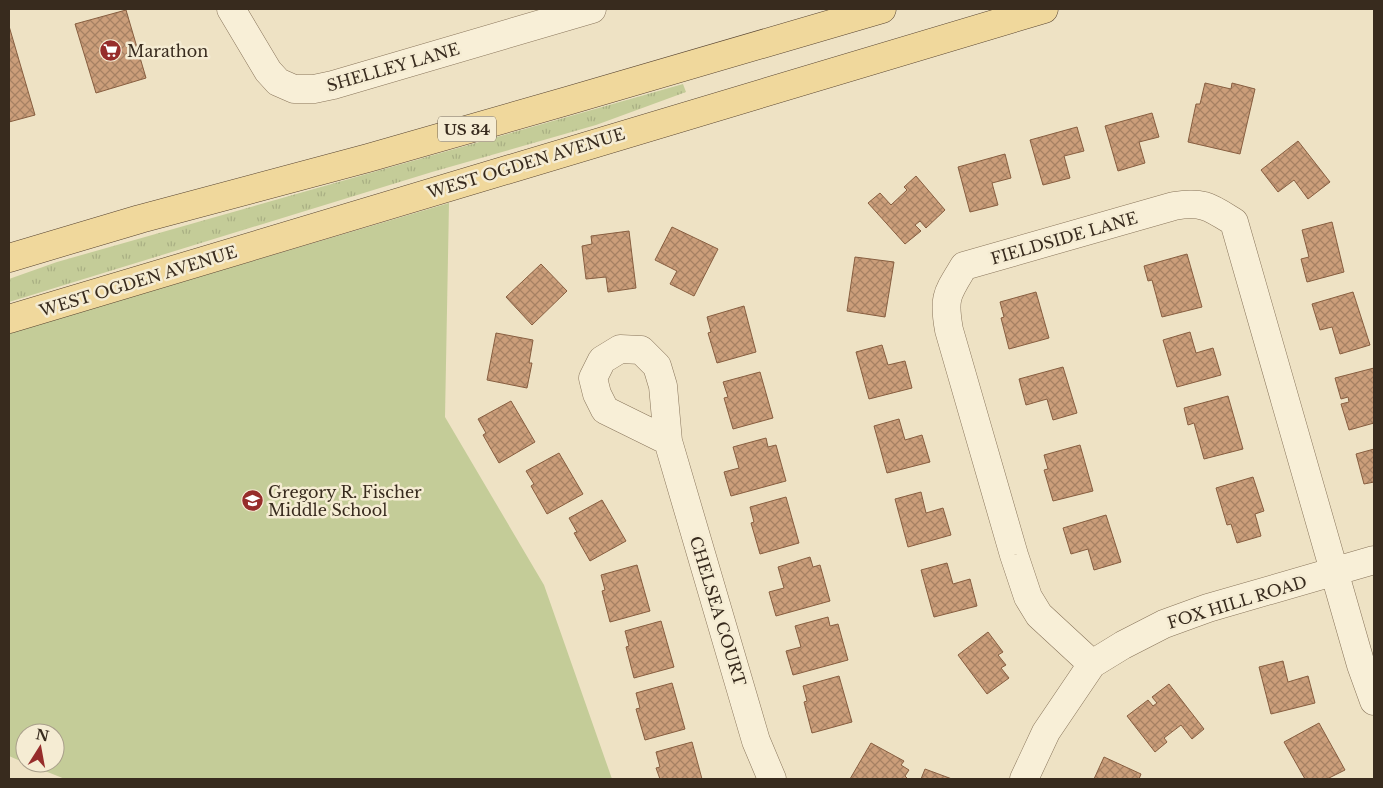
<svg xmlns="http://www.w3.org/2000/svg" width="1383" height="788" viewBox="0 0 1383 788" font-family="'Libre Baskerville',serif">
	<style>
		.grass { fill: url(#grass-tufts) }
		.green { fill: #c4cc98 }
		.building { fill: url(#building-cross-hatch); stroke: #875e40 }
		.lines { fill: none; stroke-linecap: round; stroke-linejoin: round }
		.minor-casing { stroke: #88745a; stroke-width: 29 }
		.major-casing { stroke: #56422f; stroke-width: 29 }
		.minor { stroke: #f8efd7; stroke-width: 28 }
		.major { stroke: #f0d89c; stroke-width: 28 }
		.labels { text-anchor: middle; dominant-baseline: central; stroke-width: 5; stroke-linejoin: round; paint-order: stroke }
		.shield { fill: #f5ecd3; stroke: #716554; stroke-width: 1 }
		.shield-label { font-size: 15px; font-weight: bold; fill: #382b1e }
		.poi-label { font-size: 16px; fill: #382b1e; stroke: #f5ecd3; text-anchor: start }
		.street-label { font-size: 16px; fill: #382b1e; stroke: #f5ecd3 }
	</style>
	<defs>
		<pattern id="grass-tufts" width="24" height="20" patternUnits="userSpaceOnUse" patternTransform="scale(1.25)"><rect width="24" height="20" fill="#c4cc98"/><path d="M3 7l-1-3M5 7V3M7 7l1-3M15 17l-1-3M17 17v-4M19 17l1-3" fill="none" stroke="#a9af83"/></pattern>
		<pattern id="building-cross-hatch" width="8" height="8" patternUnits="userSpaceOnUse" patternTransform="scale(1.25)"><rect width="8" height="8" fill="#cb9e7a"/><path d="M0 0l8 8M0 8l8-8" fill="none" stroke="#a68163"/></pattern>
	</defs>
	<rect width="100%" height="100%" fill="#eee2c4"/>
	<path class="grass" d="M683 84 686 92 596 125 432 172 9 302V279L57 262Z"/>
	<path class="green" d="M449 203 445 417 544 585 612 779H65L25 763H55V733H25V763L9 756V333Z"/>
	<path class="building" d="M126 10 146 78 96 93 75 24Z
		M9 26 35 115 9 122Z
		M1205 83 1231 89 1232 83 1255 89 1240 154 1188 142 1196 104H1200Z
		M1152 113 1159 137 1139 142 1145 163 1118 171 1105 126Z
		M1077 127 1084 151 1064 156 1070 178 1043 185 1030 140Z
		M1298 141 1330 182 1308 199 1294 180 1278 192 1261 170Z
		M1005 154 1011 178 992 183 998 205 970 212 958 167Z
		M916 176 945 210 926 228 920 221 915 225 921 231 905 244 868 203 880 193 891 205 907 190 904 187Z
		M1332 222 1344 272 1307 282 1301 259 1309 257 1302 230Z
		M672 227 718 249 694 296 670 284 677 271 655 260Z
		M629 231 636 288 608 292 606 277 586 279 582 246 592 244 591 236Z
		M1187 254 1202 307 1162 317 1152 280 1148 281 1144 266Z
		M855 257 894 262 885 317 847 311Z
		M541 264 567 291 532 325 506 297Z
		M1036 292 1049 338 1009 349 1001 318 1004 317 1000 302Z
		M1353 292 1370 345 1340 354 1332 327 1320 330 1312 304Z
		M744 306 756 352 717 363 708 333 711 332 707 317Z
		M1190 332 1196 353 1213 348 1221 375 1177 387 1163 340Z
		M496 333 533 340 529 363H532L527 388 487 380Z
		M882 345 888 365 905 361 912 388 869 399 856 352Z
		M1063 367 1077 413 1053 420 1047 399 1026 405 1019 379Z
		M1374 368V423L1349 430 1341 404 1349 402 1348 397 1341 399 1335 378Z
		M760 372 773 418 733 429 724 398 728 397 723 382Z
		M1228 396 1243 449 1204 459 1194 423 1188 425 1184 408Z
		M511 401 535 442 499 463 483 435 486 433 478 419Z
		M899 419 905 440 922 435 930 462 887 473 874 426Z
		M766 438 768 447 776 445 786 481 731 496 724 472 739 468 733 447Z
		M1080 445 1093 491 1053 501 1044 470 1048 469 1044 455Z
		M1374 449V482L1364 484 1356 454Z
		M559 453 583 494 547 514 531 486 534 484 526 471Z
		M1253 477 1264 511 1255 514 1261 536 1237 543 1231 524 1227 525 1216 488Z
		M921 492 926 513 943 508 951 535 908 547 895 499Z
		M786 497 799 543 760 554 751 523 754 522 750 507Z
		M602 500 626 541 590 561 574 533 577 532 569 518Z
		M1106 515 1121 562 1094 570 1088 549 1071 554 1063 528Z
		M810 557 813 567 820 565 830 601 776 616 769 592 784 588 778 567Z
		M947 563 953 584 970 579 977 606 934 617 921 570Z
		M637 565 650 611 610 622 602 591 605 590 601 575Z
		M828 617 830 626 838 624 848 660 793 675 786 651 801 647 795 626Z
		M661 621 674 667 634 678 626 647 629 646 625 631Z
		M988 632 1003 652 998 655 1006 665 1001 668 1009 678 987 694 958 655Z
		M1283 661 1288 682 1308 676 1315 703 1271 714 1259 667Z
		M839 676 852 722 812 733 804 702 807 701 803 686Z
		M672 683 685 729 645 740 636 709 640 708 636 693Z
		M1169 684 1204 729 1192 739 1181 725 1164 738 1167 742 1155 752 1127 716 1148 700 1153 706 1157 703 1152 697Z
		M1319 723 1345 770 1327 779H1305L1284 742Z
		M692 742 702 779H660L656 768 660 767 656 752Z
		M871 743 904 761 901 765 909 770 905 776 908 779H850Z
		M1104 757 1141 774 1139 779H1094Z
		M925 769 952 779H921Z"/>
	<g class="lines">
		<defs>
			<path id="minor" d="M231 9 268 71 278 82 294 89H314L333 85 592 9
				M668 441 605 410 597 394 593 378 602 360 620 349 641 350 657 366 663 386 668 441 756 741 772 779
				M1092 664 1039 615 1028 597 1014 555 949 330C943 297 947 294 964 266L1174 206C1203 201 1210 207 1234 222L1361 665 1374 701
				M1024 779 1046 732 1092 664 1123 645 1164 624 1208 608 1374 560"/>
			<path id="major" d="M9 258 140 219 368 158 567 101 882 9
				M9 319 1044 9"/>
		</defs>
		<use href="#minor" class="minor-casing"/>
		<use href="#major" class="major-casing"/>
		<use href="#minor" class="minor"/>
		<use href="#major" class="major"/>
	</g>
	<defs>
		<symbol id="supermarket-disc" viewBox="-11 -11 22 22"><circle r="9.5" fill="#962d2b" stroke="#f5ecd3"/><path d="M-6-5.5h2.5l.6 2H6L4.5 2H-2.5L-4.4-4H-6ZM-1.5 3.2a1.3 1.3 0 1 0 .1 0ZM3 3.2a1.3 1.3 0 1 0 .1 0Z" fill="#fff"/></symbol>
		<symbol id="school-disc" viewBox="-11 -11 22 22"><circle r="9.5" fill="#962d2b" stroke="#f5ecd3"/><path d="M0-5L7-2L0 1L-7-2ZM-4 1L0 2.5L4 1V4Q0 6-4 4Z" fill="#fff"/></symbol>
	</defs>
	<g fill-rule="evenodd">
		<use href="#supermarket-disc" x="98" y="38" width="25" height="25"/>
		<use href="#school-disc" x="240" y="488" width="25" height="25"/>
	</g>
	<g class="labels">
		<rect class="shield" x="438" y="116.5" width="58" height="25" rx="4"/>
		<g class="shield-label">
			<text x="467" y="129">US 34</text>
		</g>
		<g class="poi-label">
			<text x="127" y="51">Marathon</text>
			<text x="268" y="492">Gregory R. Fischer<tspan x="268" dy="18">Middle School</tspan></text>
		</g>
		<g class="street-label">
			<text transform="translate(393 67) rotate(-16)">SHELLEY LANE</text>
			<text transform="translate(526 163) rotate(-17)">WEST OGDEN AVENUE</text>
			<text transform="translate(1064 238) rotate(-16)">FIELDSIDE LANE</text>
			<text transform="translate(138 281) rotate(-17)">WEST OGDEN AVENUE</text>
			<text transform="translate(1237 602) rotate(-17)">FOX HILL ROAD</text>
			<text transform="translate(718 611) rotate(73)">CHELSEA COURT</text>
		</g>
	</g>
	<rect width="1383" height="788" fill="none" stroke="#382b1e" stroke-width="20"/>
	<g transform="translate(40 748) rotate(11)"><circle r="24" fill="#f5ecd3" stroke="#a99f8b"/>
	<path d="M0-4L9 19L0 12L-9 19Z" fill="#962d2b"/>
	<text y="-8" font-size="14" font-weight="bold" text-anchor="middle" fill="#382b1e">N</text>
	</g>
</svg>
